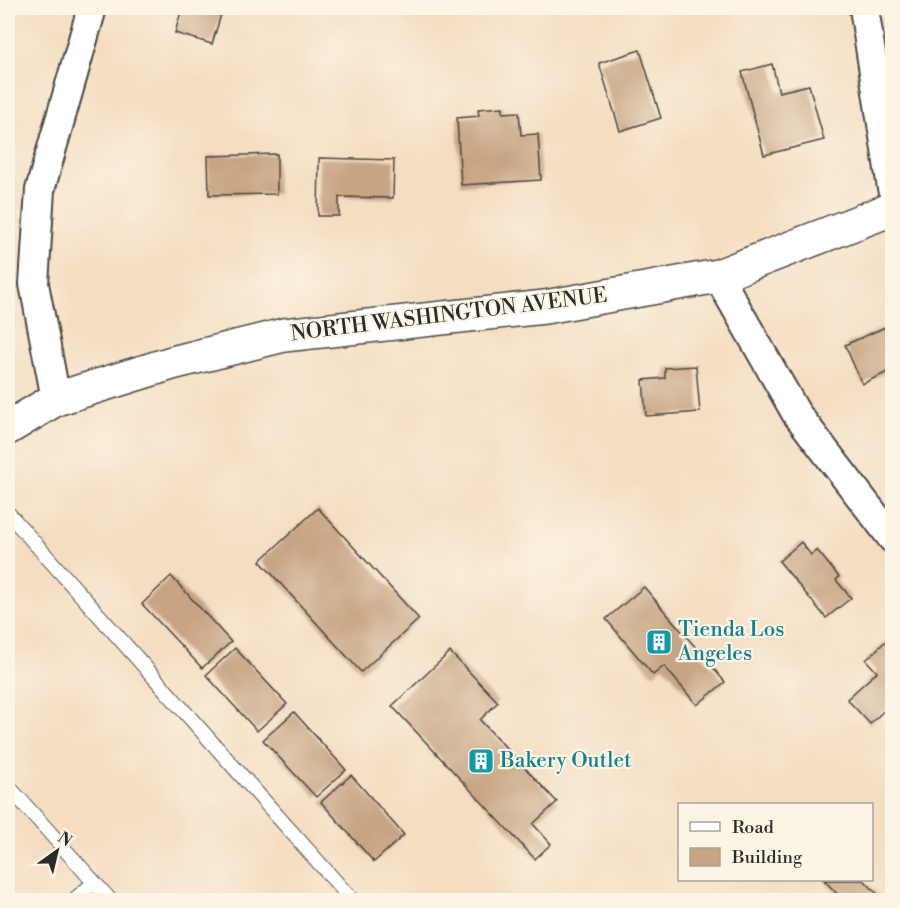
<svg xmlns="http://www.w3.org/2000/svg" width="900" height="908" viewBox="0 0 900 908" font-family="'Libre Bodoni',serif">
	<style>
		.building { fill: #c7a483 }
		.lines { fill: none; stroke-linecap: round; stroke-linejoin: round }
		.service-casing { stroke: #494642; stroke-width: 16 }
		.minor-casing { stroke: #494642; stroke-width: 32 }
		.secondary-casing { stroke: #494642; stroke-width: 36 }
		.service { stroke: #fff; stroke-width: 14 }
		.minor { stroke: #fff; stroke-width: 28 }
		.secondary { stroke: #fff; stroke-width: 33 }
		.labels { text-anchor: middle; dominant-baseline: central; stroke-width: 4.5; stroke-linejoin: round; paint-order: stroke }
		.street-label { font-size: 21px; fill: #2b2b2b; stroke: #fcf5e5 }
		.culture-label { font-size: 21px; fill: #0d838f; stroke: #fcf5e5; text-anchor: start }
	</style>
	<rect width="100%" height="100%" fill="#fcf5e5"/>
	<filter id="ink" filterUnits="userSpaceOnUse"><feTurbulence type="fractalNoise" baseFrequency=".0167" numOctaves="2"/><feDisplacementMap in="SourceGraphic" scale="12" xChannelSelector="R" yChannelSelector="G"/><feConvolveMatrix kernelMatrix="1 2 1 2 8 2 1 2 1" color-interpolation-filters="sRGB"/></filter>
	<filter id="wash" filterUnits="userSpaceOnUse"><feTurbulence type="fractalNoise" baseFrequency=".008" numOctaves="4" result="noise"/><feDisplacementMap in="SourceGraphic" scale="24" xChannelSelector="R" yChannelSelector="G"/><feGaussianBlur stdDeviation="1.35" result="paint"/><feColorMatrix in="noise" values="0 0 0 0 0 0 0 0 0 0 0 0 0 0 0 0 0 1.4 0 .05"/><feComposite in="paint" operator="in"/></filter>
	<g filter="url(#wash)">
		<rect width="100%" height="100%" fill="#f4ddc1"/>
		<g id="blocks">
			<path class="building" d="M182 8H223L212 44 175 33Z
				M640 50 661 118 620 131 599 63Z
				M772 64 779 92 809 85 824 140 764 155 742 72Z
				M503 107V113L519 112 521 135 538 134 541 180 461 185 457 118 479 116 478 109Z
				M277 154V194L209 195 208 156Z
				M319 158 394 160 393 198 339 197V216H318Z
				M892 324V370L862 384 845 345Z
				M696 366 700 412 646 416 643 380 665 378V368Z
				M318 508 419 619 361 672 260 561Z
				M801 542 811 555 817 550 839 577 836 580 851 598 826 618 779 561Z
				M171 576 231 642 202 668 142 604Z
				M644 587 725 682 697 705 664 666 653 675 606 619Z
				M892 635V703L870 724 847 699 877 672 866 660Z
				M235 648 287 704 257 731 206 675Z
				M450 652 498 702 480 720 557 802 533 824 551 844 535 859 392 706Z
				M294 712 346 770 316 797 263 740Z
				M351 775 404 835 374 862 321 802Z
				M824 880H864L883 900H843Z"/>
		</g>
	</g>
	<g filter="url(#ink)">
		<use href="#blocks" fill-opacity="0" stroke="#494642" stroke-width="1.5"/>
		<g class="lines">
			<defs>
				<path id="service" d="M8 513 352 900
					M8 786 110 900
					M74 900 94 883"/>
				<path id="minor" d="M864 8 892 188
					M718 276 796 413 892 538
					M56 399 34 284 40 190 92 8"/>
				<path id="secondary" d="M8 428 56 399 172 363 284 335 545 307 718 276 892 209"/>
			</defs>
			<use href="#service" class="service-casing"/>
			<use href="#minor" class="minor-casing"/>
			<use href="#secondary" class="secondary-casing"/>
			<use href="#service" class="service"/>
			<use href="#minor" class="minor"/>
			<use href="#secondary" class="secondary"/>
		</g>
	</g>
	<defs>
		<symbol id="building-square" viewBox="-11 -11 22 22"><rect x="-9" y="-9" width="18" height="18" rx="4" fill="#0f9aa8" stroke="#fcf5e5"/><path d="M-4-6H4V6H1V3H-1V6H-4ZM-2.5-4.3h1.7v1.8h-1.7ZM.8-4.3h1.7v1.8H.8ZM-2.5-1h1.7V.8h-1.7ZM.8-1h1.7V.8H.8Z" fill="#fff"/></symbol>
	</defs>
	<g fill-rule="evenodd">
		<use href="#building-square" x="644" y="627" width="30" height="30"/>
		<use href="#building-square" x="466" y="746" width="30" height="30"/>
	</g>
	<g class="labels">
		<g class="street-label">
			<text transform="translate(449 315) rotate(-7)">NORTH WASHINGTON AVENUE</text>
		</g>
		<g class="culture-label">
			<text x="678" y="630">Tienda Los<tspan x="678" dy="24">Angeles</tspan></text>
			<text x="500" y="761">Bakery Outlet</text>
		</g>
	</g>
	<rect width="900" height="908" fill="none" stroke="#fcf5e5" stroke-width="30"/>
	<rect x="678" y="803" width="195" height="78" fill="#fcf5e5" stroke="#a8a49b" stroke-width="1.5"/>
	<rect x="690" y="822" width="30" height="9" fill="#ffffff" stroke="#a8a49b" stroke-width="1.5"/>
	<text x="732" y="833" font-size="18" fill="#2b2b2b">Road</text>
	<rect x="690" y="848" width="30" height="18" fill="#c7a483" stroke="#a8a49b" stroke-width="1.5"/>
	<text x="732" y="863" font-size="18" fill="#2b2b2b">Building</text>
	<g transform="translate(57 851) rotate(34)" stroke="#fcf5e5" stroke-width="4.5" paint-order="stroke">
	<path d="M0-4.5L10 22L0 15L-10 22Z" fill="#2b2b2b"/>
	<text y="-9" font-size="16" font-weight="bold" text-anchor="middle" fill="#2b2b2b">N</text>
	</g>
</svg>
